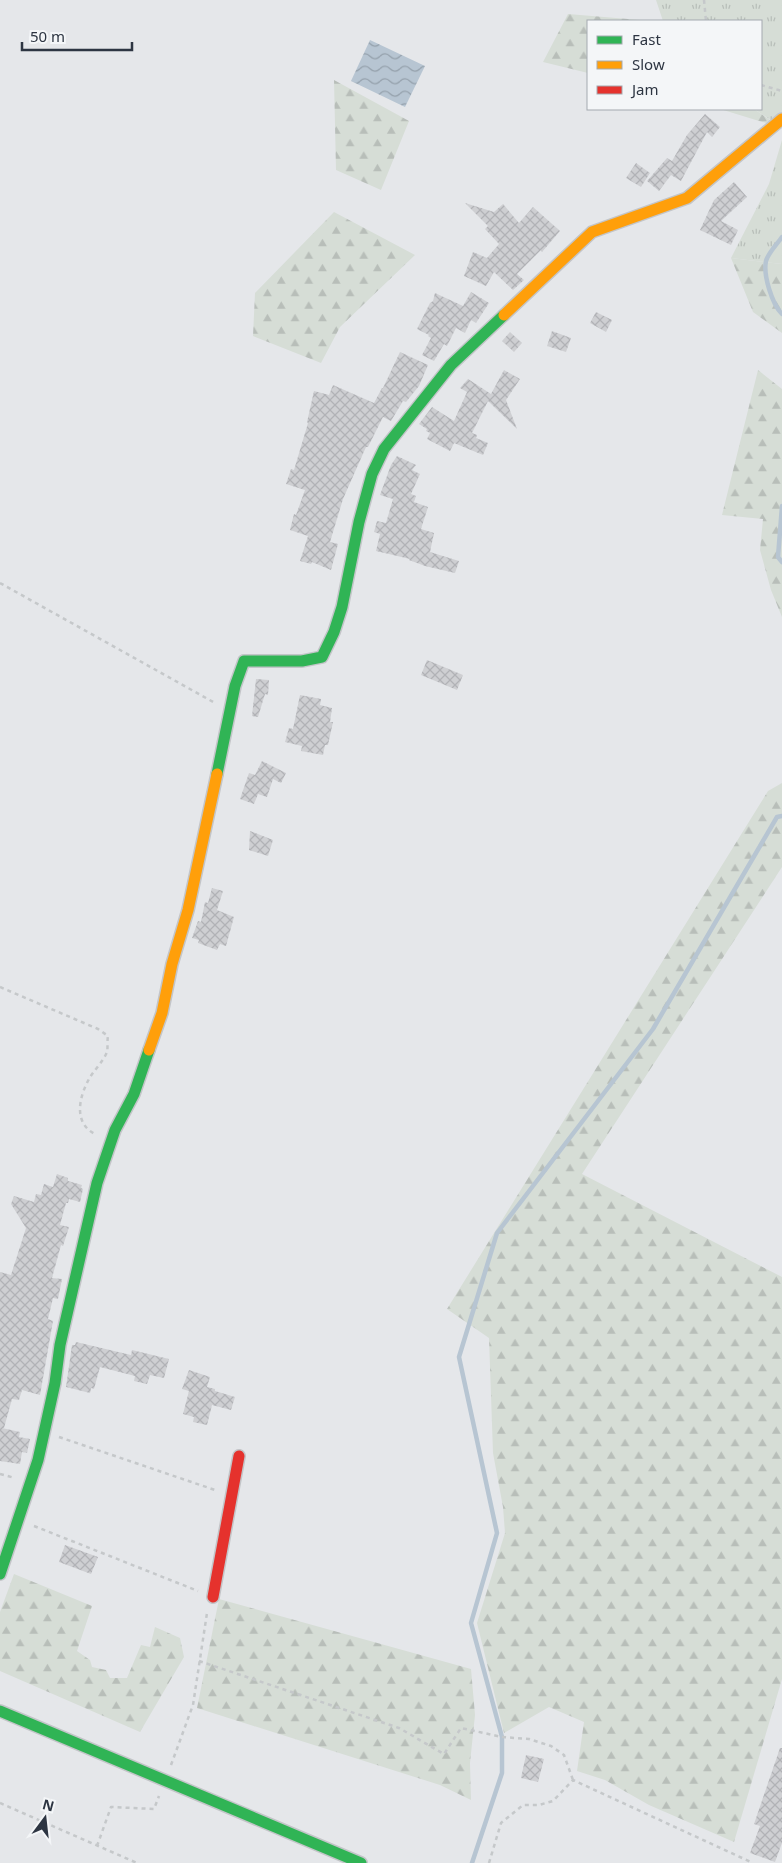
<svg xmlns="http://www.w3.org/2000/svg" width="782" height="1863" viewBox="0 0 782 1863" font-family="'Noto Sans',sans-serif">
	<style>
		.grass { fill: url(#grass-tufts) }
		.forest { fill: url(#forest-firs) }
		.water { fill: url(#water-waves) }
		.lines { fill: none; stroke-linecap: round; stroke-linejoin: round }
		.stream { stroke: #b7c5d2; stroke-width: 4.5 }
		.building { fill: url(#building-cross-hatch) }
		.fast-casing { stroke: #c3c5c8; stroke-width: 14 }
		.slow-casing { stroke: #c3c5c8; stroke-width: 14 }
		.jam-casing { stroke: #c3c5c8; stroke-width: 14 }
		.path { stroke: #c5c8ca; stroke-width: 2.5; stroke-dasharray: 4 4; stroke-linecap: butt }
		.fast { stroke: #30b455; stroke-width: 11 }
		.slow { stroke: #ff9f0a; stroke-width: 11 }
		.jam { stroke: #e5322d; stroke-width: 11 }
	</style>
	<defs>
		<pattern id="grass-tufts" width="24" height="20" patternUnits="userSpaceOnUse" patternTransform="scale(1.25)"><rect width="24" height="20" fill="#d6ddd6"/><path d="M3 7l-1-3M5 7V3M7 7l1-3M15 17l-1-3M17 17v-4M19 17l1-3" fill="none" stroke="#b8beb9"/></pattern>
		<pattern id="forest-firs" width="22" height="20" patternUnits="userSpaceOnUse" patternTransform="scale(1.25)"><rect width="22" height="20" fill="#d6ddd6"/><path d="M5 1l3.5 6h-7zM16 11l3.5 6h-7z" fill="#b8beb9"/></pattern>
		<pattern id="water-waves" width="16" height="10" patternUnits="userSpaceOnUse" patternTransform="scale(1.25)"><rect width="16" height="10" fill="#b7c5d2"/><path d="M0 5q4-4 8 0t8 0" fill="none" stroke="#95a1ac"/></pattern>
		<pattern id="building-cross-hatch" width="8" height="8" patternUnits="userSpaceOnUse" patternTransform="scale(1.25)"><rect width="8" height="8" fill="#cecfd2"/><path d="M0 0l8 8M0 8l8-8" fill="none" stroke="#b1b2b6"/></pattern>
	</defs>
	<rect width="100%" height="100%" fill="#e5e7ea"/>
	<path class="grass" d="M656 0H782V127L754 109H761V21H663Z
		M782 140V264L731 258 769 184Z"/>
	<path class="forest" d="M568 14 652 21H588V73L543 62Z
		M334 80 409 121 381 190 336 170Z
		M720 109H754L782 128Z
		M334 212 415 255 340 327 321 363 253 336 255 293Z
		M731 258 782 264V333L753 312Z
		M758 370 782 389V617L771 590 760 550 763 519 722 515Z
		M782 783V867L582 1174 782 1277V1679L734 1842 649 1805 605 1780 577 1771 584 1722 549 1707 504 1733 477 1623 505 1533 503 1507 493 1453 489 1338 447 1309 768 791Z
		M14 1574 92 1606 77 1651 90 1660 92 1667 106 1670 110 1678H127L141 1645 150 1647 155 1627 180 1638 184 1657 140 1732 0 1671V1612Z
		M219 1599 471 1669 475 1715 470 1763 471 1800 440 1785 197 1708Z"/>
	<path class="water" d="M370 40 425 66 405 107 351 81Z"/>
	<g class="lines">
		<path class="stream" d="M782 237C778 243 768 253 766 261 763 275 772 304 782 314
			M782 506 778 557 782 562
			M472 1863 502 1773V1737L471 1623 497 1533 459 1357 497 1233 653 1029 777 817 782 816"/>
	</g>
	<path class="building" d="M705 114 720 127 712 137 707 132 681 181 671 175 659 191 647 181 667 158 672 161 687 135Z
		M636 163 650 173 641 187 626 178Z
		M734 182 747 197 721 221 738 230 731 245 700 230 714 200Z
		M465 203 494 212 503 204 519 223 533 207 560 231 542 252 541 250 517 274 524 280 513 290 494 272 486 286 464 276 473 252 487 258 499 244 485 229 488 226Z
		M471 292 489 303 476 323 471 320 465 333 456 328 447 346 444 344 434 361 422 355 431 338 428 336 429 335 417 329 430 303 433 301 435 293 463 306Z
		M596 312 612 320 606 332 590 323Z
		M552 331 571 338 566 352 547 346Z
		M510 332 522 343 514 352 502 341Z
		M400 352 428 365 419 386 406 402 403 401 391 421 383 417 368 447H366L343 499 330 542 338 544 331 570 312 562 311 564 300 561 308 536 290 530 294 514 296 515 305 490 286 484 291 469 294 470 308 423 307 422 314 391 329 395 333 385 374 403 382 388H383Z
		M504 370 520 379 506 400 517 429 488 401 472 433 477 435 476 438 488 443 483 455 454 443 450 451 427 439 430 433 426 431 427 429 419 424 432 407 454 421 467 392 460 388 468 379 491 394Z
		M397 456 416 465 412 470 420 474 411 494 416 496 414 502 428 507 421 529 434 533 430 552 459 561 455 573 425 566 409 560 410 559 376 551 380 534 374 532 377 521 386 523 393 499 380 495 391 465Z
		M427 660 463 675 457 690 421 675Z
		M256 679 269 680 268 695 265 694 258 717 252 716Z
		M300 695 321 699 320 705 332 708 330 722H333L328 745H325L323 755 301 751 302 746 285 742 289 728 293 729Z
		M262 761 286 773 281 783 273 779 267 797 258 794 254 804 240 799 249 773 255 775Z
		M250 831 273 840 268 856 249 850Z
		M212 888 223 891 217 910 234 917 226 946 220 944 217 950 198 943 199 940 192 938 198 921 201 922 205 902 208 903Z
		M57 1174 68 1178V1181L82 1185 81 1188 83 1189 80 1202 69 1199 68 1203H66L60 1225 69 1227 63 1246 61 1245 52 1278 62 1279 58 1299 53 1298 48 1319 53 1321 40 1395 22 1390 19 1400 12 1399 4 1428H2L20 1432 19 1437 30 1439 27 1453 22 1452 20 1464 0 1461V1272L11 1275 26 1228 11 1204 14 1196 34 1202 36 1194 41 1195 44 1184 53 1187Z
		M76 1342 131 1355 132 1350 169 1359 164 1378 150 1375 147 1384 134 1381 135 1376 100 1367 94 1389 91 1388 90 1393 66 1387 72 1345H75Z
		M189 1370 210 1377 207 1387 215 1389V1391L235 1397 231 1410 212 1405 207 1425 193 1422 194 1417 183 1414 189 1391 182 1389Z
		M65 1545 98 1557 91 1574 59 1562Z
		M780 1748H782V1843L775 1862 750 1853 760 1826 754 1824Z
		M526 1755 544 1759 538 1782 521 1778Z"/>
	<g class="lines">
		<defs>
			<path id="fast" d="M217 774 235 686 244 661H302L322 657 334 632 342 607 359 522 372 474 384 449 451 365 504 315
				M0 1574 38 1460 55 1383 60 1345 97 1183 115 1130 134 1094 149 1050
				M0 1711 361 1863"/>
			<path id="slow" d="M504 315 592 232 687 198 782 119
				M149 1050 162 1013 172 964 188 910 217 774"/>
			<path id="jam" d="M213 1597 239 1456"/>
		</defs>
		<use href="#fast" class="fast-casing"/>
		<use href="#slow" class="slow-casing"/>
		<use href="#jam" class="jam-casing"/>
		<path class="path" d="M704 0 706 21
			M761 85 782 91
			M0 583 215 703
			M0 987 98 1029 108 1036C107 1041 108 1048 107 1052 103 1062 94 1070 89 1079 79 1097 73 1123 95 1134
			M59 1437 215 1490
			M0 1474 15 1478
			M34 1526 198 1591
			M199 1661 399 1728 444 1754 461 1728 502 1737 529 1739 551 1746 564 1755 573 1780
			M171 1765 193 1705 207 1613
			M0 1803 137 1863
			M97 1846 111 1807 154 1809 159 1796
			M489 1863 501 1823 523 1805H539L553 1801 573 1780 753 1863"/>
		<use href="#fast" class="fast"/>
		<use href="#slow" class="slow"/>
		<use href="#jam" class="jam"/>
	</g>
	<rect x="587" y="20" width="175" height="90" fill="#f4f6f8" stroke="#a4a9af"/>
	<rect x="597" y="36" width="25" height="8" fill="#30b455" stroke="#a4a9af"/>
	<text x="632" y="45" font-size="15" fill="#2d3542">Fast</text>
	<rect x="597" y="61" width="25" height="8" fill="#ff9f0a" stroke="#a4a9af"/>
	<text x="632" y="70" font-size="15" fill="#2d3542">Slow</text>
	<rect x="597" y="86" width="25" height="8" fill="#e5322d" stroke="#a4a9af"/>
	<text x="632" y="95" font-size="15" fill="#2d3542">Jam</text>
	<g transform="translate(45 1818) rotate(15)" stroke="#f4f6f8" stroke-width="4" paint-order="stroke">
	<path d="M0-4L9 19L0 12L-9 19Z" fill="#2d3542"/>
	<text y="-8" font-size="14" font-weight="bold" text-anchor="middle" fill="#2d3542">N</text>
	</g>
	<path d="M22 42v8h110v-8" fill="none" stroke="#2d3542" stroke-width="2.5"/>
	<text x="30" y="42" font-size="15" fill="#2d3542" stroke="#f4f6f8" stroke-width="4" paint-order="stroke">50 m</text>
</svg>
